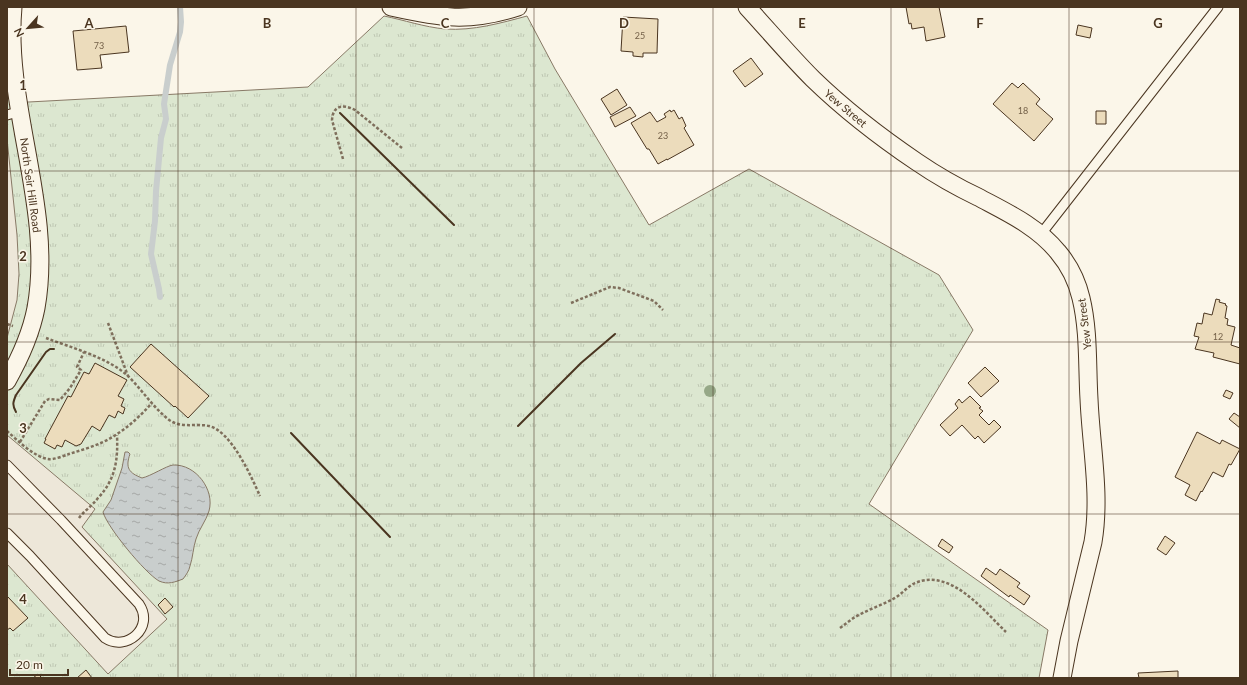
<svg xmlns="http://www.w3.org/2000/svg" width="1247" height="685" viewBox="0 0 1247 685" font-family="Lato,sans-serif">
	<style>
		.grass { fill: url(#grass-tufts); stroke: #887966 }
		.parking { fill: #ede7d9; stroke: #887966 }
		.water { fill: url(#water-ripples); stroke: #887966 }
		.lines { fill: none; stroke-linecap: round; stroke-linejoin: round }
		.stream { stroke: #c9cecd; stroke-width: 6 }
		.building { fill: #ecdcbc; stroke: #4a3520 }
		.service-casing { stroke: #4a3520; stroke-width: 11 }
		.minor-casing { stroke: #4a3520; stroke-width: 19 }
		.path { stroke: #7f6f5c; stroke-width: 2.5; stroke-dasharray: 3 2; stroke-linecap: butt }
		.service { stroke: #fbf6e9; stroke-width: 9 }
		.minor { stroke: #fbf6e9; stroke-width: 17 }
		.wall { stroke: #4a3520; stroke-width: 2 }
		.tree { fill: #96a887 }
		.grid { fill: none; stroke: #4a3520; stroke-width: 1; stroke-opacity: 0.55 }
		.labels { text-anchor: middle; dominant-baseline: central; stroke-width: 3; stroke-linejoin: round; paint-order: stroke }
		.number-label { font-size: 9px; fill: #725f47 }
		.street-label { font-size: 11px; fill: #4a3520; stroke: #fbf6e9 }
		.grid-label { font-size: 13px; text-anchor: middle; font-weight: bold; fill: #4a3520; stroke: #fbf6e9; stroke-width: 3; stroke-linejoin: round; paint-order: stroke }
	</style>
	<defs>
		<pattern id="grass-tufts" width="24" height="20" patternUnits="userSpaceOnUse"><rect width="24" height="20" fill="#dce7d0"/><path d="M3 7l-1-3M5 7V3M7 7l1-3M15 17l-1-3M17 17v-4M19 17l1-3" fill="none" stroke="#bec7b2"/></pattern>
		<pattern id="water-ripples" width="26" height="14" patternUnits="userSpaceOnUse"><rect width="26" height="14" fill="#c9cecd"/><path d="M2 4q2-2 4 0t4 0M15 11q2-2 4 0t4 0" fill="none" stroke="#a5a8a6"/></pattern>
	</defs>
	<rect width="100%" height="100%" fill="#fbf6e9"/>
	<path class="grass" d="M7 16 10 103 308 87 384 16C404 20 424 27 445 29 473 31 501 23 527 16L555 69 649 225 749 169 939 275 973 330 869 504 1048 630 1039 678H7Z"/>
	<path class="parking" d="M7 139 17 235 19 274 17 300 7 338Z
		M7 435 95 509 82 527 167 619 108 674 7 564Z"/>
	<path class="water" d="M125 452H128L130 454C125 468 129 473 142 478 151 476 166 466 173 465 196 464 215 490 209 511 206 521 199 529 196 539 193 548 193 557 190 566 189 571 186 575 183 579 175 582 168 585 159 581 145 573 107 527 103 512L111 500 122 468Z"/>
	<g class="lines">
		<path class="stream" d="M160 297 159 289 151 254 155 221 156 191 161 138 166 119 164 104 170 65 180 32 181 22 180 7"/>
	</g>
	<path class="building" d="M906 7H939L945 37 926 41 924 27 912 29 911 23 909 24Z
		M623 17 658 19 657 53H643V57L633 56V52L621 51Z
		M1078 25 1092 28 1090 38 1076 35Z
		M126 26 129 52 100 55 102 68 77 70 73 31Z
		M751 58 763 74 745 87 733 71Z
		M1012 83 1018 88 1023 83 1040 99 1036 104 1053 119 1034 141 993 104Z
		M617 89 627 105 611 115 601 99Z
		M630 107 636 116 615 127 610 117Z
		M670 110 671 112 674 110 679 119 682 117 686 126 684 128 694 145 667 160V159L658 164 649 149H647L631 123 650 112 657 122 666 117 664 114Z
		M1096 111H1106V124H1096Z
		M1216 299 1220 300 1219 302 1226 304 1225 305 1227 306 1225 318 1228 319 1227 325 1235 327 1231 345 1240 348V364L1213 357 1214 353 1195 349 1199 337 1194 336 1197 323 1202 324 1204 313 1212 315Z
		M151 344 209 396 188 418 175 406 174 407 130 367Z
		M95 363 127 380 118 396 124 399 121 406 125 408 123 414 118 411 115 418 109 415 100 431 92 426 81 444 76 446 65 440 62 447 57 445 55 449 44 443 46 439H45L68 396 71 397 84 372 89 374Z
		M985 367 999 381 981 397 968 383Z
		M1226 390 1233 393 1230 399 1223 396Z
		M970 396 981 407 979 408 983 411 979 415 989 425 994 420 1001 427 984 443 978 436 975 439 962 425 950 436 940 425 958 408 955 404 959 399 962 403Z
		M1234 413 1240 417V428L1229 419Z
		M1197 432 1220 444 1222 440 1240 449 1231 465 1229 464 1223 477 1213 472 1202 492 1201 491 1196 501 1185 495 1190 485 1175 477Z
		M1165 536 1175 543 1166 555 1157 549Z
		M942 539 953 547 949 553 938 546Z
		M986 568 996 575 1000 569 1020 583 1017 587 1030 596 1024 605 1010 595 1009 597 981 576Z
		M7 596 28 618 13 631 10 628 7 630Z
		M165 598 173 607 165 614 158 605Z
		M86 670 92 678H77Z
		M1178 671V678H1139L1138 673Z
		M38 674 42 678H33Z"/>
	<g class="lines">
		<defs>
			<path id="service" d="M7 115 21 111
				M1041 234 1218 7
				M7 465 61 520 139 604C155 628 126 652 105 638L30 556 7 533"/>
			<path id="minor" d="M391 7C441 18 468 23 518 7
				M747 7C769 31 790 56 813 79 845 110 880 137 917 162 936 175 957 187 978 197 1006 212 1037 226 1058 252 1069 265 1077 281 1081 298 1089 331 1087 366 1089 399 1091 447 1101 495 1093 542L1069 641 1062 678
				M7 381C20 358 31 334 36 308 54 208 4 107 13 7"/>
		</defs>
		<use href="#service" class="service-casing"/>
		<use href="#minor" class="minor-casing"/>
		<path class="path" d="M343 159 332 120C333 105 343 104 355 110L402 148
			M571 303 610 287 619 288 654 301 663 310
			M108 323 128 376
			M7 324 13 326
			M46 338C72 348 107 357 128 376 142 390 153 407 168 419 180 429 195 423 209 426 231 431 251 476 260 496
			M7 431C17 440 34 457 48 459 54 460 63 456 69 454 85 449 103 444 117 434 130 426 142 414 152 403
			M20 442 45 401 49 399 60 400 70 388 81 370 77 367 84 352
			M79 518C84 511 92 506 98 498 116 479 118 459 117 435
			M840 628C844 625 848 622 852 619 864 611 880 606 893 599 901 595 907 587 915 583 951 568 983 610 1006 632"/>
		<use href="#service" class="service"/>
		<use href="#minor" class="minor"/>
		<path class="wall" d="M340 113 454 225
			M16 412C12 405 13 402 16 395L46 352 50 349H54
			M518 426 581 363 615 334
			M291 433 390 537"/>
	</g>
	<circle class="tree" cx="710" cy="391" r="6"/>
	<path class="grid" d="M178 7V678M356 7V678M534 7V678M713 7V678M891 7V678M1069 7V678M7 171H1240M7 342H1240M7 514H1240"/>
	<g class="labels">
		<g class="number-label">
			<text x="640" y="35">25</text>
			<text x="99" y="45">73</text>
			<text x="1023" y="110">18</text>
			<text x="663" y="135">23</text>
			<text x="1218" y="336">12</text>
		</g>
		<g class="street-label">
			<text transform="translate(846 108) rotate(40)">Yew Street</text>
			<text transform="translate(31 185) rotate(82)">North Seir Hill Road</text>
			<text transform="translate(1084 324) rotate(-97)">Yew Street</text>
		</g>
	</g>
	<g class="grid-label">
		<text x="89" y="28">A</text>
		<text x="267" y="28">B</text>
		<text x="445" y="28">C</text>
		<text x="624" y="28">D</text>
		<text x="802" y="28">E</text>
		<text x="980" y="28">F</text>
		<text x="1158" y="28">G</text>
		<text x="23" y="90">1</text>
		<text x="23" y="261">2</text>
		<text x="23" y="433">3</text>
		<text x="23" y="604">4</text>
	</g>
	<rect width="1247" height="685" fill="none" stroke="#4a3520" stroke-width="16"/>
	<g transform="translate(28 28) rotate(243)" stroke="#fbf6e9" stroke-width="3" paint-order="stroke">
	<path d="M0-3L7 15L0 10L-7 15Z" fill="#4a3520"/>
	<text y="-6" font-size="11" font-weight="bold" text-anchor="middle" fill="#4a3520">N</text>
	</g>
	<path d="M10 669v6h58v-6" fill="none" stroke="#4a3520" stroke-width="2"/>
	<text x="16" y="669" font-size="12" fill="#4a3520" stroke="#fbf6e9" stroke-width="3" paint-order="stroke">20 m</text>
</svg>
